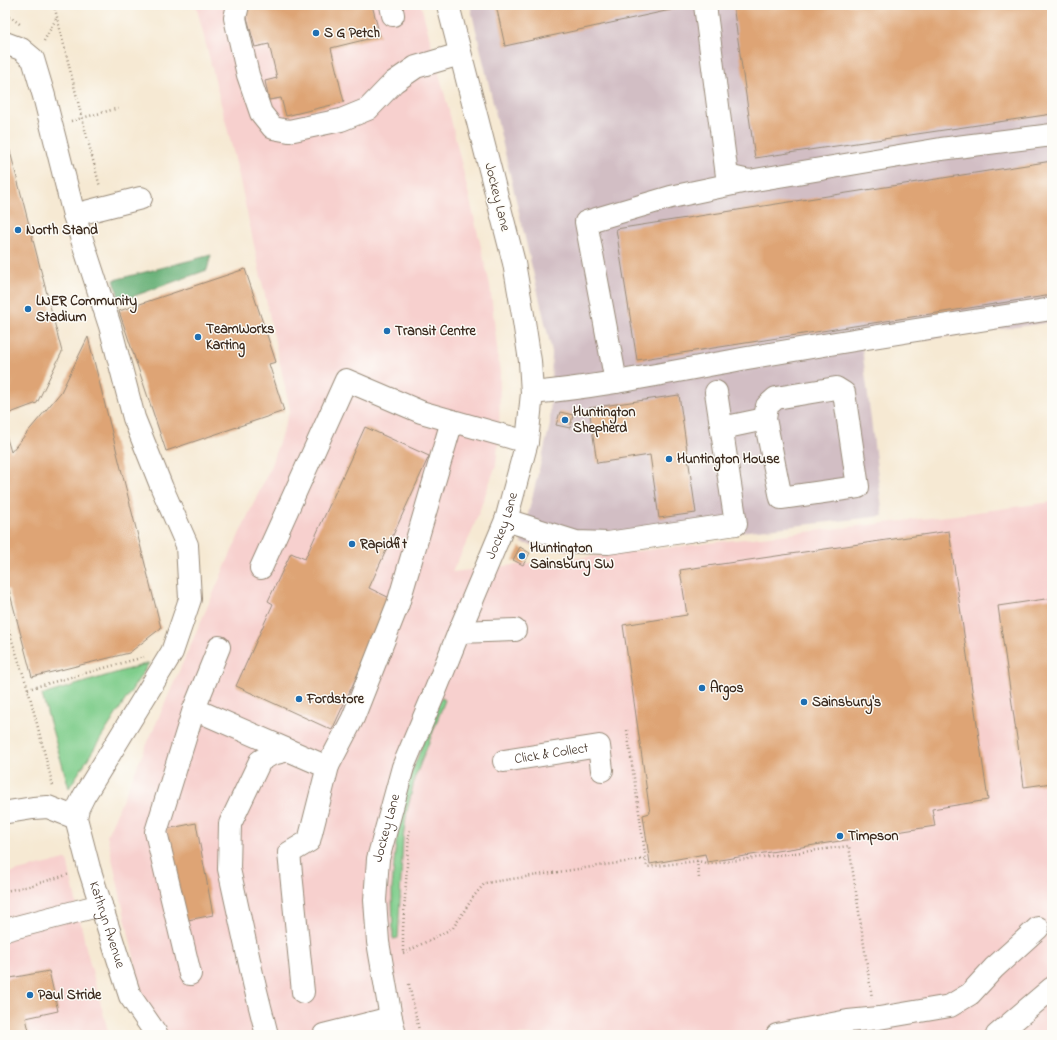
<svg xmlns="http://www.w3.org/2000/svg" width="1057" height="1040" viewBox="0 0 1057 1040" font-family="'Indie Flower',sans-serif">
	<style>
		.built { fill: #f7d0ce }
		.industrial { fill: #d2bec4 }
		.green { fill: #7fcd8b; stroke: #5d7c54 }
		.forest { fill: #67b077; stroke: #516d4a }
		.building { fill: #dea475 }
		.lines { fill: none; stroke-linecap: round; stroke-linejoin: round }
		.minor-casing { stroke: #988a78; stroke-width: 24 }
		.path { stroke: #988a78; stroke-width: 2.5; stroke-dasharray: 1 3; stroke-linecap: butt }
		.minor { stroke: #fff; stroke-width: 22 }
		.poi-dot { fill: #1f6fb2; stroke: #fdfcf7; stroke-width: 1.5 }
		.labels { text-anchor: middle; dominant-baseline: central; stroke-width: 3; stroke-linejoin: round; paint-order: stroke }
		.poi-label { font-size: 14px; font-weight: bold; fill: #3b2a1e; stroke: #fdfcf7; text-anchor: start }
		.street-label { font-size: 14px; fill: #3b2a1e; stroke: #fdfcf7 }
	</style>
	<rect width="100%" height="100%" fill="#fdfcf7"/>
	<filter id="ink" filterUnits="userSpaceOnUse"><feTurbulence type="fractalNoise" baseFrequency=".025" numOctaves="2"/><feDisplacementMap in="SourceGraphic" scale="8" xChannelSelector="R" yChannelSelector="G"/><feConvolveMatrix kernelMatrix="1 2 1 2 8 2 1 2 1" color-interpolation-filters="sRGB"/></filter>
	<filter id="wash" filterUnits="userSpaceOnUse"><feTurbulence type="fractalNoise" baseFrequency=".012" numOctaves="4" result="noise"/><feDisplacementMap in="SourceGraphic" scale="16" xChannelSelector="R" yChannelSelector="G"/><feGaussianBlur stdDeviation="0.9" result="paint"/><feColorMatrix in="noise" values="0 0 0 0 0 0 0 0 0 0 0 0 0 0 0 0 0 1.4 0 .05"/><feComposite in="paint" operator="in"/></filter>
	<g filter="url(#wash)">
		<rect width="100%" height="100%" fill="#f6e9d3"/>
		<path class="built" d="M196 5H421L449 111 490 285 500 374 499 436 496 465 471 534 452 572 956 515 1052 502V1035H151L107 835 242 528 269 471 290 410 237 167Z
			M67 859 86 948 109 1035H5V874Z"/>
		<path class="industrial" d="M470 5H1052V322L862 348 883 516 569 551 521 543 550 425 552 352Z"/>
		<path class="green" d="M149 663 69 788 42 695Z
			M441 697 445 700 426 750 415 777 407 811 403 838 398 938 393 939 392 888 395 852 399 820 411 774Z"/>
		<path class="forest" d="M211 255 207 270 120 301 114 280Z"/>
		<g id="blocks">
			<path class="building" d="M258 5H372L380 36 331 48 344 102 286 116 281 98 269 100 265 81 277 78 269 44 255 47 245 10 259 6Z
				M496 5H674L675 9 505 46Z
				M733 5H1052V114L755 158Z
				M5 132 62 352 37 403 5 415Z
				M1052 161V295L637 360 616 229Z
				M245 269 276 362 269 364 284 411 166 451 119 311Z
				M88 337 161 628 129 653 32 677 9 590 5 588V432L11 452 61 392Z
				M679 395 696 513 659 518 650 455 597 463 589 408Z
				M560 412 573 415 570 428 556 425Z
				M365 427 429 456 369 588 392 599 332 730 236 686 273 604 268 601 291 553 305 559Z
				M949 531 988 800 932 809 935 826 707 862 705 854 650 864 643 815 650 813 623 625 687 615 680 570Z
				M520 547 530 553 523 565 513 560Z
				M1052 598V783L1024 787 998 606Z
				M196 823 213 915 183 921 166 829Z
				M49 971 58 1011 26 1018 30 1035H5V979Z"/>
		</g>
	</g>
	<g filter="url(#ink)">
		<use href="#blocks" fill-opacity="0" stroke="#988a78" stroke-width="1"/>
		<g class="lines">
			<defs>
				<g id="minor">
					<path d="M238 5 235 18 248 75 261 113 273 128 289 131 341 120 368 109 394 82 416 67 460 54"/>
					<path d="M391 5 393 15"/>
					<path d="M705 5 727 176 749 181 941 149 1052 135"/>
					<path id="s1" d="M5 43 21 49 33 59 44 96 74 215 110 326 134 418 162 488 187 545 190 599 172 652 84 796 78 808 76 818 89 868 130 996 157 1035"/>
					<path d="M74 215 141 198"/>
					<path d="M616 382 586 222 671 197 747 181"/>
					<path d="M836 388 844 393 858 487 781 498 765 419 767 406 776 398Z"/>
					<path d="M532 393C609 386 684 369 759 356 857 339 954 324 1052 309"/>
					<path d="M722 428 765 419"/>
					<path d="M506 520 576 542 608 543 736 524 716 392"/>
					<path d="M261 568 346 380 421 412 527 442"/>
					<path d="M459 632 515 630"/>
					<path d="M219 647 194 709 288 750"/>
					<path id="s2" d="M504 761 599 746 602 770"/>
					<path d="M8 812 33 808 48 807 76 818"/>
					<path d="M5 930 101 905"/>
					<path d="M190 974 156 832 194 709"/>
					<path d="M303 992 289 853 309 841 328 766"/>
					<path d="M267 1035 254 983 229 869 230 824 260 761 272 754 288 750 318 763 328 766 353 718 398 604 452 421"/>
					<path d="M324 1035 391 1018"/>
					<path id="s3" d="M395 1035 391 1018 378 942 375 900 378 859 403 767 436 689 459 632 506 520 527 442 532 393 530 361 523 315 514 263 448 5"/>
					<path d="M777 1035 801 1030 848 1021 879 1018 950 1006 970 994 994 968 1038 928"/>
					<path d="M997 1035 1052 988"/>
				</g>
			</defs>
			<use href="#minor" class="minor-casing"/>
			<path class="path" d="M54 5 82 118 100 187
				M5 16 12 18 21 25
				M44 41 57 17
				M71 121 119 108
				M5 619 28 689 53 786
				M28 689 144 657
				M627 730 647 867 697 861 703 862 708 864 849 846 872 998
				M697 861 699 878
				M5 891 29 886 70 874
				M403 951V929L409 834 410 829
				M403 953 414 948 453 928 474 896 485 883 645 859
				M409 984 420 1035"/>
			<use href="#minor" class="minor"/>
		</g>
	</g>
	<g class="poi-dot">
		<circle cx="316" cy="33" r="4"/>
		<circle cx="18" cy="230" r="4"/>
		<circle cx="28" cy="309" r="4"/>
		<circle cx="387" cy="331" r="4"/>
		<circle cx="198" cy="337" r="4"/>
		<circle cx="565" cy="420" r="4"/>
		<circle cx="669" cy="459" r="4"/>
		<circle cx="352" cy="544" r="4"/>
		<circle cx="522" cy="556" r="4"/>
		<circle cx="702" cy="688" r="4"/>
		<circle cx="299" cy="699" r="4"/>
		<circle cx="804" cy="702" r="4"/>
		<circle cx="840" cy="836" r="4"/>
		<circle cx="30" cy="995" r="4"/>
	</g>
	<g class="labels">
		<g class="poi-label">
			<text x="324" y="33">S G Petch</text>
			<text x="26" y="230">North Stand</text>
			<text x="36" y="301">LNER Community<tspan x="36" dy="16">Stadium</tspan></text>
			<text x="206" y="329">TeamWorks<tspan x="206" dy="16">Karting</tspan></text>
			<text x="395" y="331">Transit Centre</text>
			<text x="573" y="412">Huntington<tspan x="573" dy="16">Shepherd</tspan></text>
			<text x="677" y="459">Huntington House</text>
			<text x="360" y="544">Rapidfit</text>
			<text x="530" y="548">Huntington<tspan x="530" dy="16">Sainsbury SW</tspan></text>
			<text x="710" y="688">Argos</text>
			<text x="307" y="699">Fordstore</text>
			<text x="812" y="702">Sainsbury's</text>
			<text x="848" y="836">Timpson</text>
			<text x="38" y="995">Paul Stride</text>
		</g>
		<g class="street-label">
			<text transform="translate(497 197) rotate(76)">Jockey Lane</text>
			<text stroke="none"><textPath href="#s3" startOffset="534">Jockey Lane</textPath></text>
			<text stroke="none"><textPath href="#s2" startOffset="48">Click &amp; Collect</textPath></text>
			<text stroke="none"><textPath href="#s3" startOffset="210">Jockey Lane</textPath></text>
			<text stroke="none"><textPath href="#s1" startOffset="957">Kathryn Avenue</textPath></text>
		</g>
	</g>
	<rect width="1057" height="1040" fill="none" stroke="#fdfcf7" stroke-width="20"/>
</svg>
